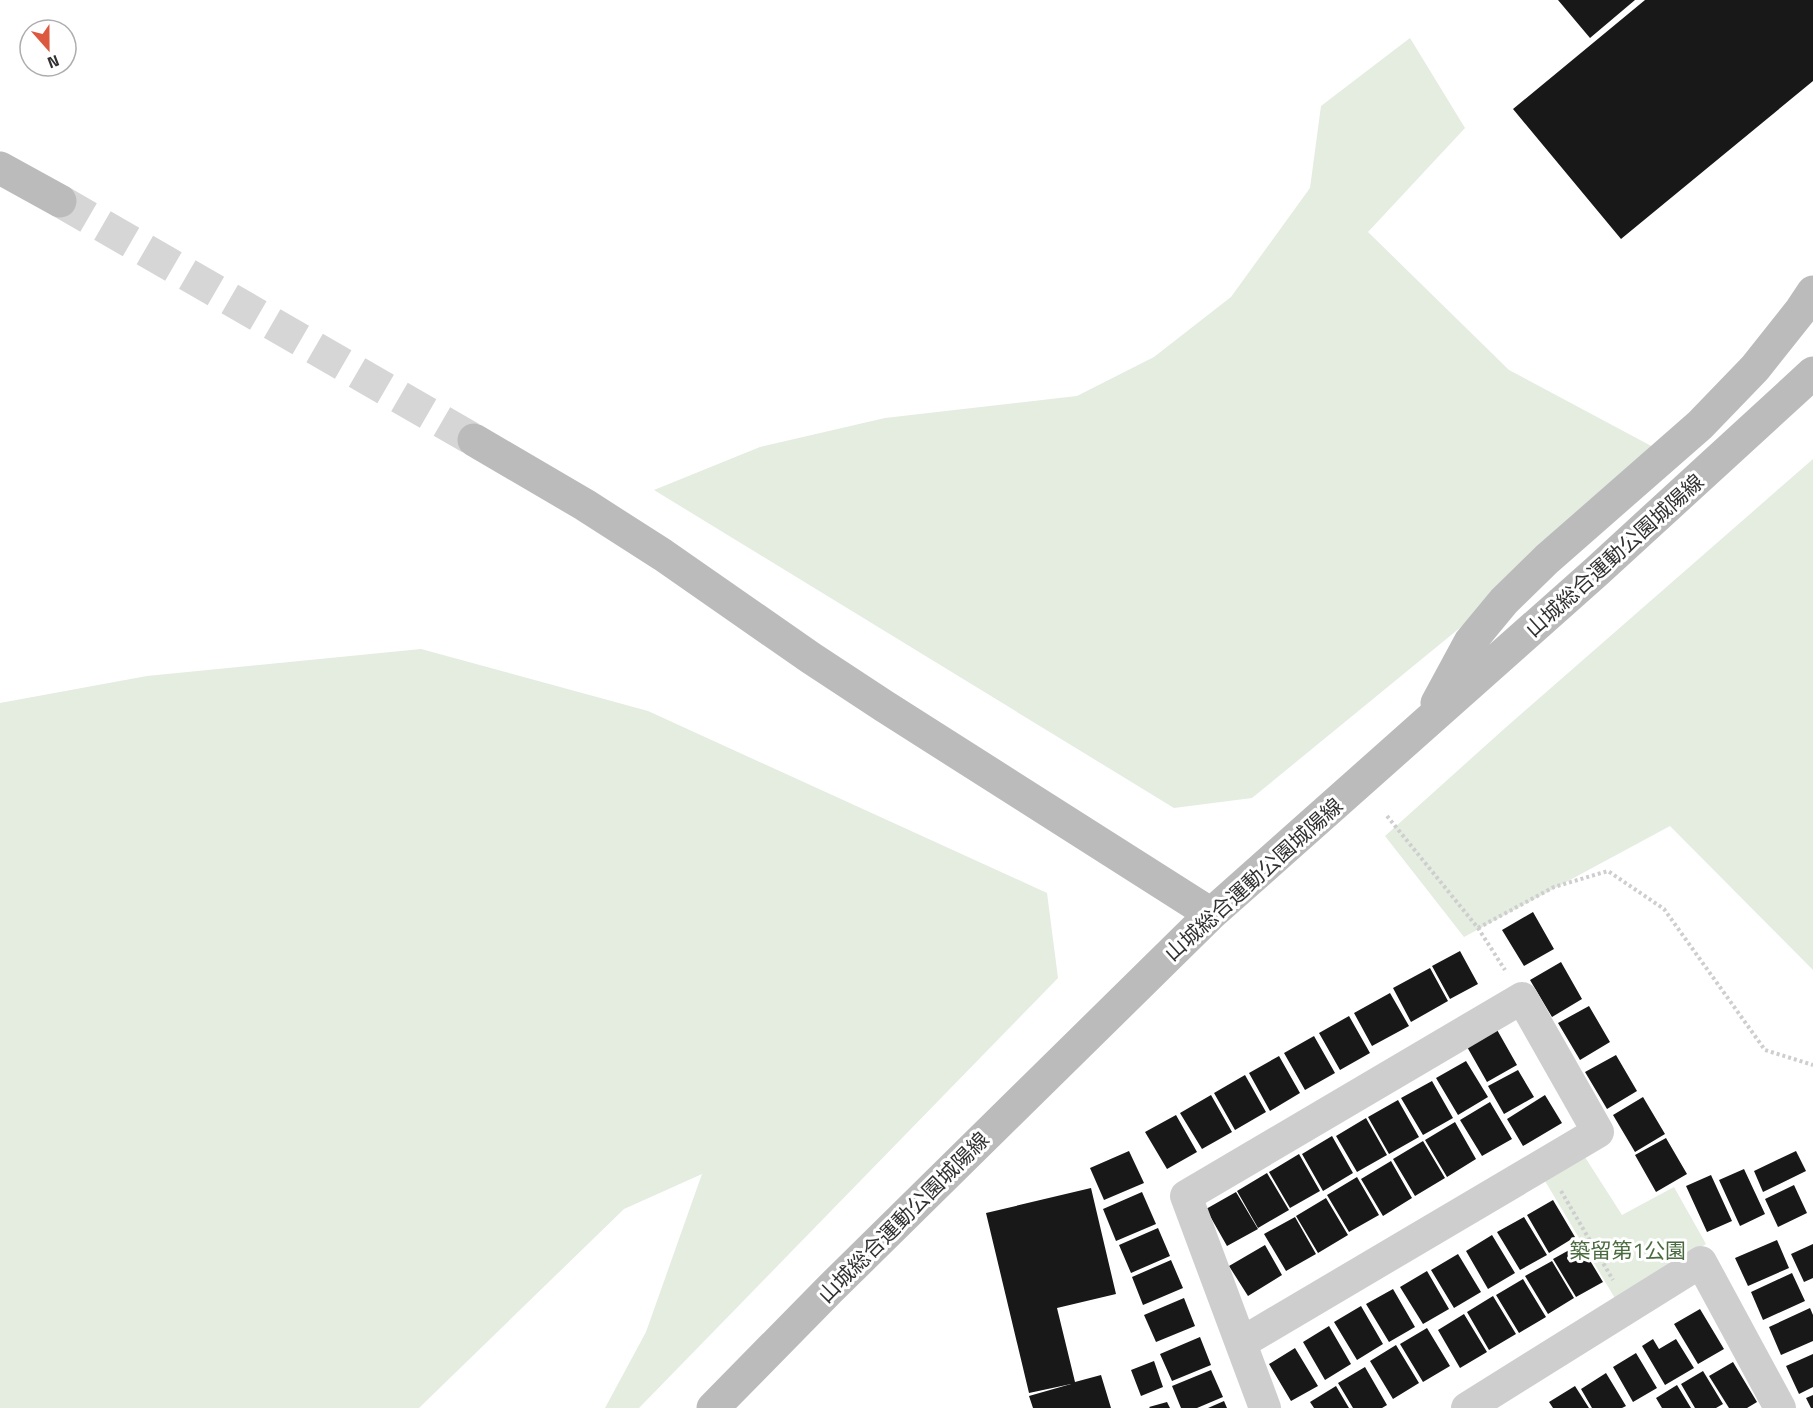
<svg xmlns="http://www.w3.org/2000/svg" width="1813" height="1408" viewBox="0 0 1813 1408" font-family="'Titillium Web','Noto Sans JP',sans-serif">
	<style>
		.green { fill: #e4ede0 }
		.building { fill: #181818 }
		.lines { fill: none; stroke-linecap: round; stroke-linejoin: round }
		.secondary-tunnel { stroke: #d6d6d6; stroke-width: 33; stroke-dasharray: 33 16; stroke-linecap: butt }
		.path { stroke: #cecece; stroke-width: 4; stroke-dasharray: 3 3; stroke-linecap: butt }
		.street { stroke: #cecece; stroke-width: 32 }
		.secondary { stroke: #bbb; stroke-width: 33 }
		.labels { text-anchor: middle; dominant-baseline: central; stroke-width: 6; stroke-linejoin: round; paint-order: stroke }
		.street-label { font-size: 21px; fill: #313131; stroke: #fff }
		.park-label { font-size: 21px; fill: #4a6b40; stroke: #fff }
	</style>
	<rect width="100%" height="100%" fill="#fff"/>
	<path class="green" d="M1410 38 1465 128 1368 232 1509 370 1670 456 1252 798 1174 808 654 490 760 447 885 418 1077 396 1154 357 1231 297 1310 188 1321 106Z
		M1813 459V970L1670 826 1464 937 1385 836 1504 729Z
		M421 649 648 711 1047 893 1058 978 639 1408H605L646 1332 702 1174 624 1209 419 1408H0V703L147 676Z
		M1583 1154 1622 1215 1674 1187 1706 1244 1616 1300 1542 1176Z"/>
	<path class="building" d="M1558 0H1635L1590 38Z
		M1645 0H1813V81L1621 239 1513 109Z
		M1533 912 1554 949 1524 966 1502 930Z
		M1460 951 1478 984 1450 999 1432 966Z
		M1561 962 1582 999 1552 1017 1530 980Z
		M1430 968 1448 1001 1411 1022 1393 988Z
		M1390 993 1409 1026 1372 1046 1354 1013Z
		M1589 1006 1610 1042 1580 1060 1558 1023Z
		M1349 1016 1370 1053 1340 1070 1319 1033Z
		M1496 1028 1517 1065 1487 1082 1466 1045Z
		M1314 1036 1335 1073 1305 1090 1284 1053Z
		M1616 1055 1637 1091 1607 1109 1585 1072Z
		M1279 1056 1300 1093 1270 1111 1249 1073Z
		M1466 1061 1488 1097 1458 1115 1436 1078Z
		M1518 1070 1534 1097 1504 1114 1488 1086Z
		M1245 1075 1266 1112 1235 1130 1214 1093Z
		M1432 1081 1453 1118 1423 1135 1401 1098Z
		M1211 1095 1232 1132 1202 1149 1180 1113Z
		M1545 1095 1562 1123 1523 1146 1507 1119Z
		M1643 1097 1665 1134 1635 1152 1613 1115Z
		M1398 1100 1419 1137 1389 1154 1368 1117Z
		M1490 1102 1512 1139 1482 1156 1460 1120Z
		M1176 1115 1197 1152 1167 1169 1145 1132Z
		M1366 1118 1387 1155 1357 1172 1336 1136Z
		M1455 1122 1476 1159 1447 1177 1425 1140Z
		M1332 1136 1353 1173 1323 1191 1302 1154Z
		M1666 1138 1687 1174 1656 1192 1635 1155Z
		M1423 1141 1445 1178 1415 1196 1393 1159Z
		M1129 1151 1144 1183 1104 1200 1090 1168Z
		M1796 1151 1806 1171 1763 1192 1754 1171Z
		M1299 1154 1320 1191 1290 1208 1269 1172Z
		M1391 1161 1412 1198 1383 1216 1361 1179Z
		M1744 1169 1765 1214 1740 1226 1719 1180Z
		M1267 1173 1289 1210 1258 1228 1237 1191Z
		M1711 1175 1732 1221 1707 1232 1686 1186Z
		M1357 1177 1379 1215 1349 1232 1327 1195Z
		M1794 1185 1807 1213 1778 1227 1765 1199Z
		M1091 1188 1116 1294 1057 1308 1075 1382 1101 1375 1111 1408H1033L1029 1396 1071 1384 1029 1393 986 1213Z
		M1142 1192 1156 1224 1116 1241 1103 1209Z
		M1236 1192 1258 1229 1227 1246 1206 1209Z
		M1326 1198 1348 1235 1318 1253 1296 1216Z
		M1553 1200 1575 1237 1549 1253 1527 1215Z
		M1295 1217 1316 1254 1286 1271 1264 1234Z
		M1524 1217 1547 1255 1520 1270 1497 1232Z
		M1158 1228 1170 1256 1131 1273 1119 1245Z
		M1492 1235 1515 1273 1488 1289 1466 1251Z
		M1777 1240 1789 1268 1748 1286 1735 1258Z
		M1580 1244 1603 1282 1576 1297 1553 1259Z
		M1813 1244V1278L1804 1282 1791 1254Z
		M1265 1245 1282 1275 1248 1296 1229 1266Z
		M1458 1254 1481 1292 1454 1308 1431 1270Z
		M1171 1260 1183 1288 1143 1305 1132 1277Z
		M1552 1261 1574 1298 1548 1314 1525 1276Z
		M1427 1271 1449 1309 1423 1324 1400 1287Z
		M1792 1273 1805 1301 1763 1320 1751 1292Z
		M1523 1279 1546 1317 1519 1333 1496 1295Z
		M1393 1289 1415 1327 1389 1342 1366 1304Z
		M1493 1296 1516 1334 1489 1350 1467 1312Z
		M1184 1298 1195 1326 1156 1342 1144 1315Z
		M1361 1306 1383 1344 1357 1360 1334 1322Z
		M1810 1308 1813 1315V1341L1781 1355 1769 1327Z
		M1700 1309 1724 1349 1698 1364 1674 1324Z
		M1464 1314 1487 1352 1460 1368 1438 1330Z
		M1329 1326 1351 1364 1325 1380 1303 1342Z
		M1427 1328 1450 1366 1423 1382 1400 1344Z
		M1200 1337 1211 1365 1172 1381 1160 1354Z
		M1653 1339 1659 1349 1676 1339 1694 1368 1665 1385 1642 1346Z
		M1396 1345 1419 1383 1393 1399 1370 1361Z
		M1295 1348 1318 1386 1291 1401 1269 1364Z
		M1636 1353 1657 1388 1633 1402 1613 1367Z
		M1813 1354V1387L1799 1394 1786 1366Z
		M1154 1361 1163 1387 1141 1396 1131 1370Z
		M1733 1362 1757 1402 1747 1408H1729L1709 1376Z
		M1365 1367 1387 1405 1382 1408H1353L1338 1383Z
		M1211 1370 1223 1397 1197 1408H1181L1172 1386Z
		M1703 1371 1723 1404 1716 1408H1695L1681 1384Z
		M1606 1373 1626 1406 1622 1408H1592L1581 1389Z
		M1677 1385 1691 1408H1662L1656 1398Z
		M1336 1386 1349 1408H1314L1310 1402Z
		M1575 1386 1589 1408H1553L1549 1402Z
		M1813 1395V1408H1811L1806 1398Z
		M1224 1401 1227 1408H1208Z
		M1167 1402 1170 1408H1150L1149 1407Z"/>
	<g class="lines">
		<path class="secondary-tunnel" d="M60 201 474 440"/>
		<path class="path" d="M1387 816 1478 928 1505 970
			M1478 928 1554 887 1608 871 1664 909 1765 1050 1813 1065
			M1561 1191 1613 1280"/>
		<path class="street" d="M1241 1343 1598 1132 1522 998 1186 1196 1265 1408
			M1467 1408 1701 1262 1780 1408"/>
		<path class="secondary" d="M0 168 60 201
			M474 440 585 505 663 555 811 658 884 706 1211 914
			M1437 703 1470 642 1504 601 1547 559 1700 425 1755 368 1801 310 1813 292
			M713 1408 830 1289 1211 914 1596 572 1813 373"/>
	</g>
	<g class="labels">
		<g class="street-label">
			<text transform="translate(1614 555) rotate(-42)">山城総合運動公園城陽線</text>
			<text transform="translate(1253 879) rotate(-42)">山城総合運動公園城陽線</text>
			<text transform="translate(903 1217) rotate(-45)">山城総合運動公園城陽線</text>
		</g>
		<g class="park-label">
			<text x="1628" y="1250">築留第1公園</text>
		</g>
	</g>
	<g transform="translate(48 48) rotate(159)"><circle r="28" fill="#ffffff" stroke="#adadad" stroke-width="1.5"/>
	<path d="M0-4.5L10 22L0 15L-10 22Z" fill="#dc593f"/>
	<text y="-9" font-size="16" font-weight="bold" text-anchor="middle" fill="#313131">N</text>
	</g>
</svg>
